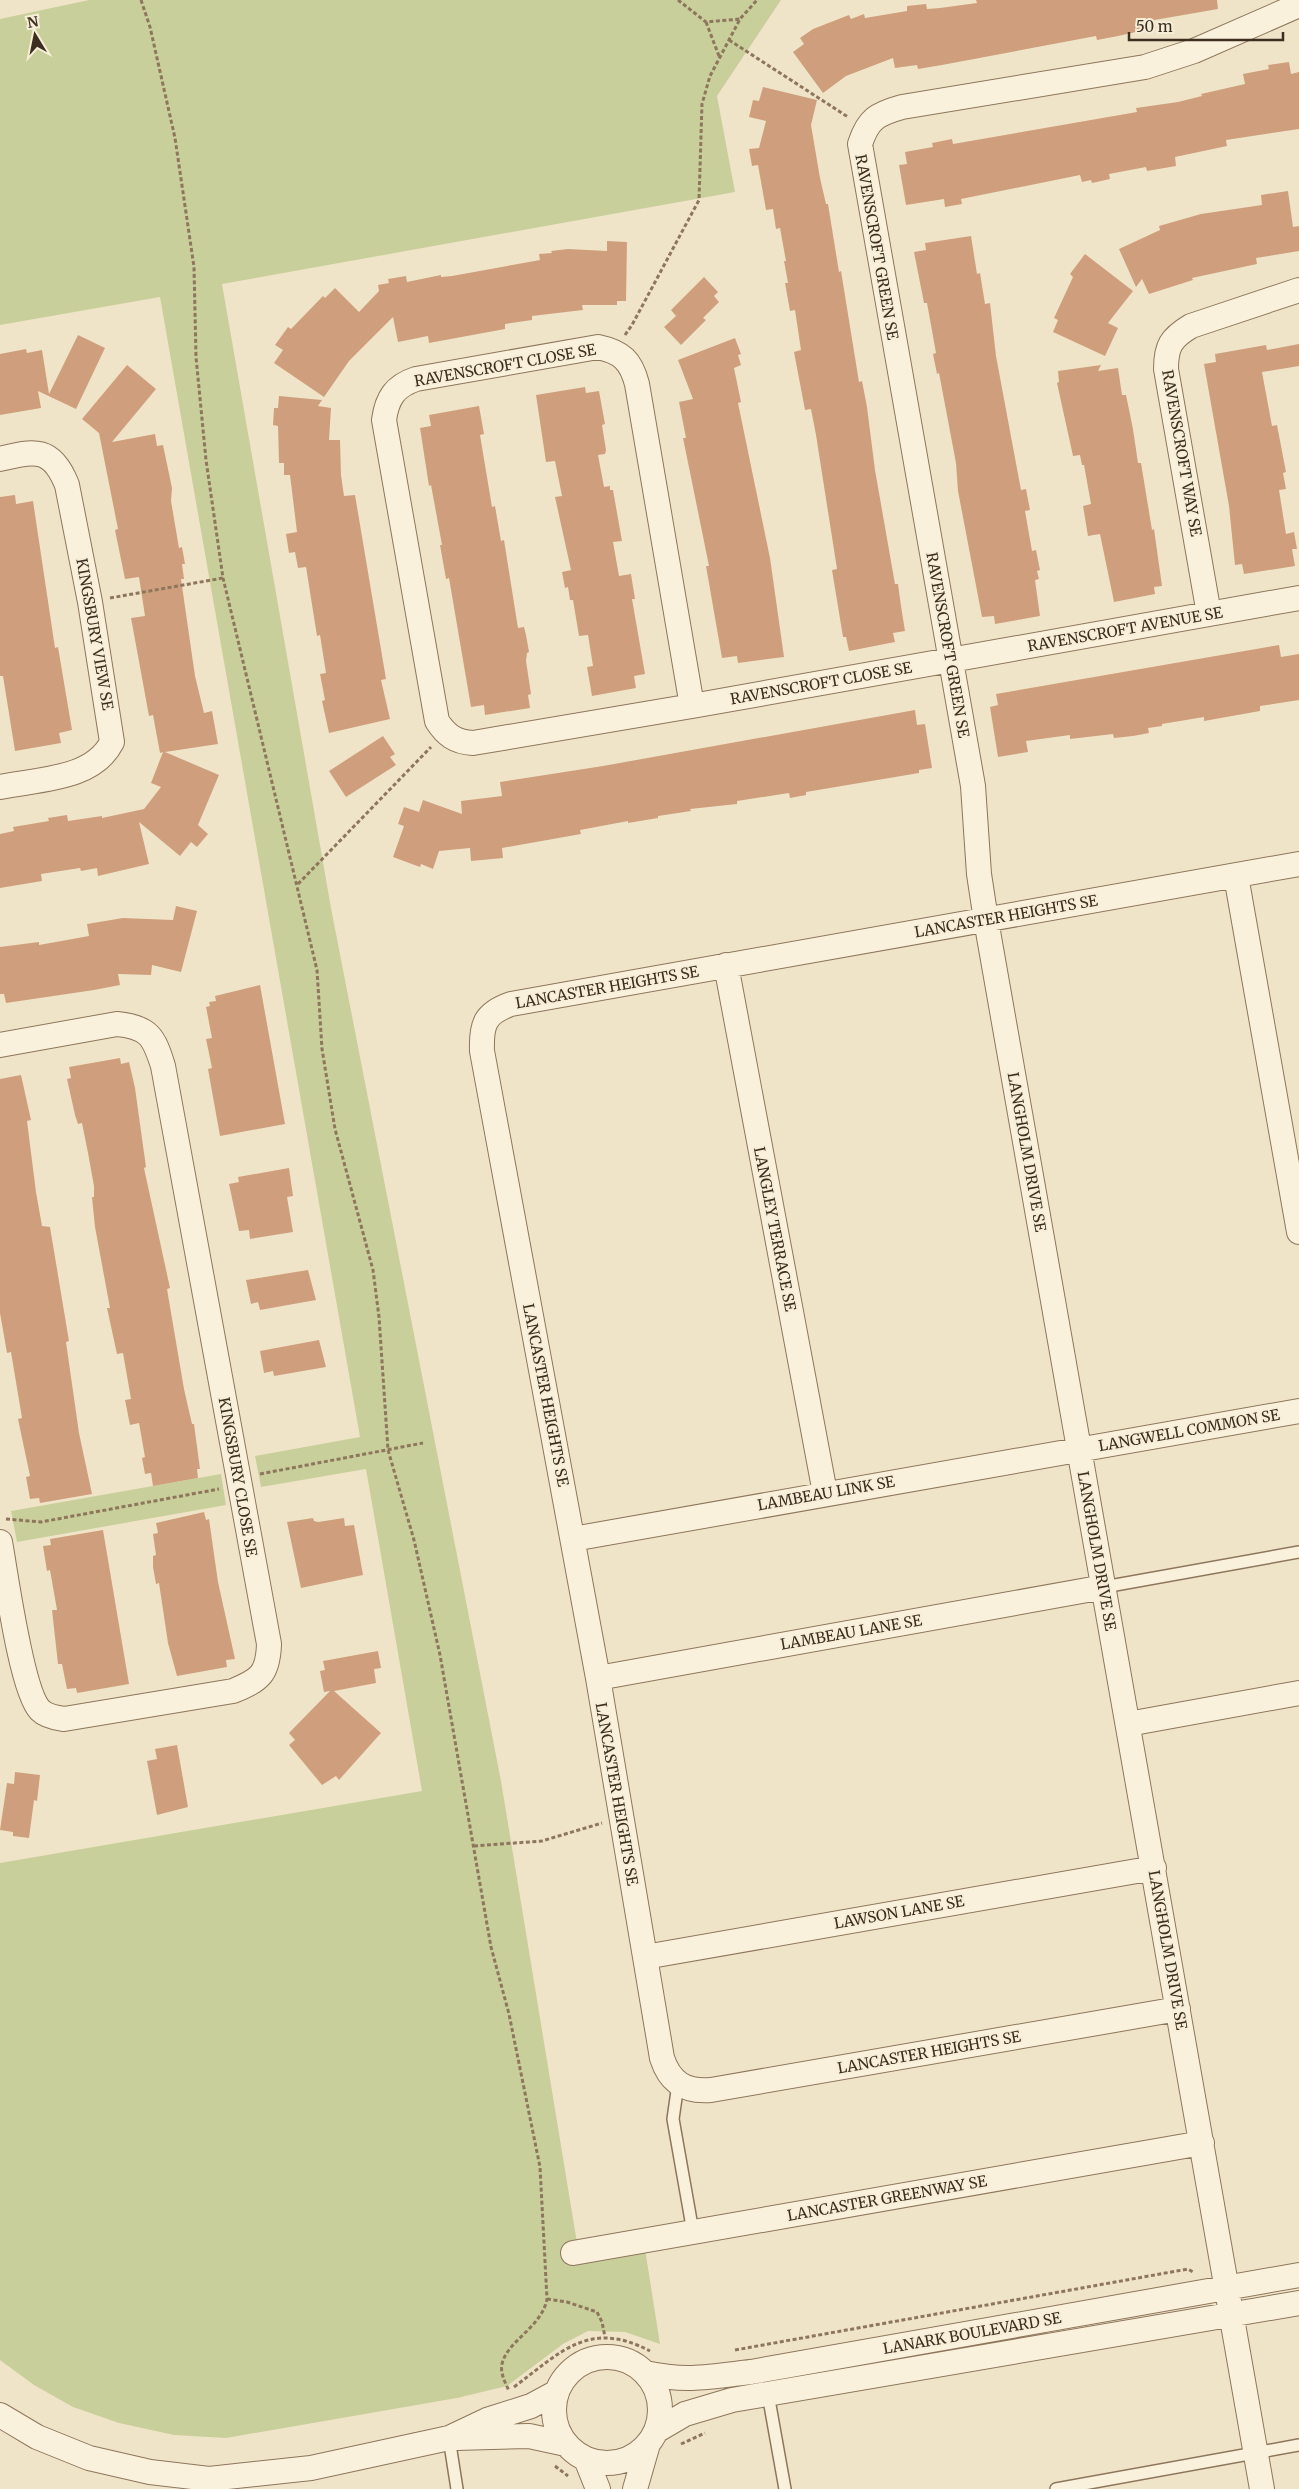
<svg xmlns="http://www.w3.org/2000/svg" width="1299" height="2489" viewBox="0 0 1299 2489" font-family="Merriweather,serif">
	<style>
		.green { fill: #c9cf9b }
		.building { fill: #cf9f7d }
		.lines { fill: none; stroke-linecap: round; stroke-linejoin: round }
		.service-casing { stroke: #8d765c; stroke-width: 14 }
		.minor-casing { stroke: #8d765c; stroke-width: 26 }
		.path { stroke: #8d765c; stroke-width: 3; stroke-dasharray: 4 2.5; stroke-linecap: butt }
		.service { stroke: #faf1dc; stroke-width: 11 }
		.minor { stroke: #faf1dc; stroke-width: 24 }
		.labels { text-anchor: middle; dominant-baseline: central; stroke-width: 4; stroke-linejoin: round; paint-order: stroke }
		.street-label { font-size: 15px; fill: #3d2e20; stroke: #f7eed8 }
	</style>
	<rect width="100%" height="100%" fill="#f0e4c8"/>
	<path class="green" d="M89 0H781L717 96 735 192 222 284 331 908 501 1781 580 2261 645 2249 660 2344 625 2332 588 2331 563 2344 507 2386 457 2398 226 2438 174 2435 119 2423 73 2407 34 2385 0 2360V1863L422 1791 366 1469 261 1487 255 1456 360 1437 160 297 0 325V19Z
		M221 1474 226 1505 17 1542 11 1511Z"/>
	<path class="building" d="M976 0H1217L1218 9 1143 22 1145 30 1118 36 1097 40 1096 36 942 65 918 69 917 65 895 68 893 58 846 76 823 93 793 52 804 44 800 38 813 29 849 15 851 19 864 14 865 18 907 11V6L926 4 927 9 940 8 977 3Z
		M1289 62 1291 74 1299 72V129L1226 140 1227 146 1175 157 1176 166 1147 171 1146 167 1109 174 1110 179 1092 183 1091 180 1082 182 1080 175 961 199 962 204 945 207 944 199 906 205 899 165 907 164 905 152 933 147 932 143 952 139 953 144 1137 112 1136 108 1178 102 1202 96 1201 94 1245 84 1243 74 1269 69 1268 65Z
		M763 87 817 100 811 125 820 178 826 204H828L839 272 841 271 859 382 862 381 867 407 875 470 895 584H898L901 606 905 631 893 633 895 642 849 651 846 637H843L832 570 837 569 816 435 811 409 805 410 794 352 801 350 795 310 790 311 785 283H788L784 261H786L780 228 776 229 773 209 766 210 758 165 752 166 749 149 759 148 766 121 749 117 753 100 759 101Z
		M1288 191 1293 227 1299 226V251L1256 258 1257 264 1192 278 1193 280 1149 294 1142 279 1136 287 1119 249 1160 230 1159 226 1201 214 1262 205 1261 195Z
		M971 236 977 274 980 273 985 304 990 303 996 356 1021 490 1026 489 1030 510 1025 511 1032 551 1036 550 1040 570 1037 571 1039 579 1035 580 1040 616 995 624 994 616 982 617 958 491 956 463 939 373 937 374 933 354 936 353 927 303H924L914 252 926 250 925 243Z
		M607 241 627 242 626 301H617V305H582L583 310 532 316V320L505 324V329L429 343 428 336 398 342 393 317 349 361 324 397 274 363 283 350 275 345 288 327 291 329 323 296 325 298 335 288 359 312 379 291 378 285 389 283 388 279 406 276 407 282 441 275V277L452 276 540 260 539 254 552 253 551 251 568 249 607 251Z
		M1085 254 1133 291 1108 323 1118 328 1105 356 1053 332 1058 320 1054 318 1073 277 1070 274Z
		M704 277 718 292 714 296 719 302 703 318 706 320 681 345 664 327 676 316 671 310Z
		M78 335 105 348 76 409 38 391 41 408 0 415V354L26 349 27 353 42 350 49 394Z
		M735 338 741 354 738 355 741 365 734 368 741 402 738 403 770 558 784 657 738 663 737 656 722 658 706 566H709L683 438H686L679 402 693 399 678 360Z
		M1299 344V366L1262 372 1272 426 1277 425 1286 472 1283 473 1286 489 1279 490 1286 534 1294 532 1297 549H1292L1295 566 1244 574 1242 564 1235 565 1229 506 1204 364 1216 362 1215 354 1266 345 1267 350Z
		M127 365 156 389 112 442 155 434 157 446 163 445 172 488 171 501 179 548 182 547 185 564H182L184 579H181L195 676 204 713 212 711 218 744 165 752 219 775 198 825 208 834 197 847 191 842 180 856 139 822 149 864 98 876 97 868 81 871 80 868 41 874 42 881 0 888V834L14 831 13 827 49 821 48 818 67 815 68 821 102 816V818L144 809 161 787 151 783 163 752 160 753 153 715 149 716 131 618 145 616 139 577 125 579 115 530 118 529 99 433 82 419Z
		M1101 365 1098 371 1118 368 1122 395H1126L1133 429 1138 463H1141L1152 530 1154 529 1162 586 1154 587 1155 594 1114 602 1100 534 1088 536 1083 506 1091 504 1084 465H1082L1080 455 1073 456 1057 383 1059 382 1058 371Z
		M585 387 586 393 599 391 605 424 602 425 606 450 605 454 598 455 604 487 610 486V490H613L622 541 613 542 619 576 631 574 635 599H632L645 674 634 676 636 688 592 696 587 667 593 666 588 635 579 636 573 600H570L568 587 565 588 562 572 571 570 555 497 562 496 555 461 546 462 536 395Z
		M279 396 322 400 318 406 331 408 329 440H340L341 475 344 496 355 495 386 679 381 680 390 719 329 733 322 701 325 700 320 674 326 673 320 635 317 636 306 567 298 568 295 552 289 553 286 534 297 532 290 475H284V463H279L278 426 273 425 274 408H278Z
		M479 406 484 434 480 435 492 507 495 506 501 541 504 540 518 628 524 627 526 635 529 652 527 653 526 661 531 694 528 695 530 708 485 715 484 705 471 707 449 578 446 579 440 545H442L431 485 429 486 420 428 431 426 429 415Z
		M15 495 16 504 33 501 55 648 58 647 72 730 59 733 61 743 15 751 3 676H0V497Z
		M1279 645 1281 657 1299 654V700L1260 706V711L1204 721V717L1162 724V726L1148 728 1149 733 1133 736 1114 738 1113 734 1070 739V735L1026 741 1028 752 998 757 990 707 998 705 996 694Z
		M915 710 917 725 925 724 932 768 919 770V773L806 792V795L790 798 789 793 737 801V804L690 809 691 811 658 816V818L628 823V821L580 830 581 834 502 848 503 858 471 861 470 848 439 851 433 869 421 864 420 867 393 857 404 826 398 824 404 807 419 812 423 800 462 814 461 801 502 796 500 782 603 766Z
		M383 736 395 754 390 757 396 765 346 797 329 771Z
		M176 906 197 911 181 972 152 965 151 975 118 974 120 985 94 990 6 1003 4 994H0V947L39 942V945L89 936 87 924 123 918 173 920Z
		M260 985 285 1124 220 1136 208 1069 212 1068 206 1039 212 1038 206 1007 210 1006 209 1002 216 1001 215 996Z
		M120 1058 121 1064 129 1062 135 1088 146 1167 144 1168 170 1288 167 1289 184 1389 192 1424H194L200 1469H197L198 1478 153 1486 151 1473 145 1474 142 1458 145 1457 139 1423 130 1425 125 1400 131 1399 123 1353 117 1354 107 1308H110L95 1227 92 1197H94V1186L88 1153 82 1123 78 1124 75 1115 67 1079 71 1078 69 1067Z
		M21 1075 31 1120 27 1121 36 1192 42 1226 50 1227 69 1341 66 1342 79 1433 92 1494 40 1503 39 1498 30 1499 26 1477 30 1476 18 1419 22 1418 11 1352 7 1353 0 1313V1079Z
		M289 1168 293 1196 287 1197 293 1232 250 1239 249 1230 239 1231 229 1184 239 1182 238 1177Z
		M308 1270 316 1300 260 1310 258 1302 251 1304 246 1280Z
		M319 1340 326 1367 274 1376 273 1371 264 1373 260 1351Z
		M204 1512 206 1520 209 1519 218 1582 235 1659 226 1660 227 1667 177 1676 168 1643 159 1583 156 1584 153 1567V1556L156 1555 153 1534 158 1533 156 1523Z
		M313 1518 314 1521 318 1522 344 1518 345 1526 354 1525 363 1575 301 1588 287 1522Z
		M103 1530 129 1684 77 1693 76 1688 67 1689 62 1664H58L52 1610H57L50 1570 47 1571 43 1546 51 1545 50 1539Z
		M378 1651 381 1668 374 1669 376 1683 334 1691 381 1733 339 1780 336 1776 322 1785 289 1745 295 1740 289 1733 330 1691 324 1692 320 1671 325 1670 323 1661Z
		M177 1745 188 1807 157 1815 147 1761 157 1759 155 1749Z
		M15 1772 40 1775 37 1801 34 1800 29 1838 13 1836V1832L0 1830 7 1783 14 1784Z"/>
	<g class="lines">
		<defs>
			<path id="service" d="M1104 1587 1299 1552
				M678 2084 673 2119 693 2232
				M768 2394 785 2489
				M449 2438 457 2489
				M1056 2489 1299 2445"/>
			<path id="minor" d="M0 459C35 450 52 447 67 485L90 602 112 742C93 780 38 779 0 787
				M1209 614 1166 369C1166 346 1171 338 1191 326L1299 290
				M692 706 473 743C455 742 446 735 437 721L384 420C387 398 395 386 416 379L598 347C622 352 631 361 637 384L692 706 1299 598
				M1236 876 1299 1232
				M726 965 825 1493
				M0 1045 117 1024C149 1027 154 1037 163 1066L269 1644C268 1674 260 1680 233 1691L64 1719C56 1718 46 1716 40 1710 21 1690 6 1574 0 1542
				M573 1539 1299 1411
				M598 1678 1104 1587
				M1128 1724 1299 1693
				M645 1957 1154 1868
				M1178 2009 711 2090C686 2092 670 2083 662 2058L598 1678 482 1051C481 1024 485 1013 511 1004L1299 864
				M573 2253 1202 2143
				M554 2410a53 53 0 1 1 106 0a53 53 0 1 1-106 0Z
				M645 2373C687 2382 709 2377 751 2372L1299 2275
				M0 2415 37 2437 89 2458 150 2472 209 2479 311 2468 449 2438 487 2420 531 2406 557 2392
				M656 2431 685 2414 732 2400 1299 2303
				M456 2438 529 2436 566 2444
				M586 2459 598 2489
				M635 2489 648 2444
				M1262 2489 986 920 979 874 973 786 860 144C868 119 877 114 902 107L1145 67 1194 51 1299 5"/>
		</defs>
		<use href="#service" class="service-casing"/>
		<use href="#minor" class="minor-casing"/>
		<path class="path" d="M141 0 150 27 175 138 194 267 196 357 206 460 223 578 317 970 322 1049 335 1129 373 1270 379 1317 388 1450 414 1540 440 1655 491 1947 509 2014 540 2167 547 2299C542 2327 507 2341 502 2364 500 2373 505 2382 509 2391
			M678 0 706 22 740 19
			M706 22 719 56
			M729 40 848 117
			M625 335 632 325 699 200 702 104 710 76 740 19 757 0
			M110 598 223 578
			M298 884 431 747
			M260 1474 423 1443
			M6 1519 41 1522 219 1489
			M474 1846 542 1841 602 1823
			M547 2299 567 2302 597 2312 602 2322 605 2337
			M735 2350 1188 2269 1193 2272
			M514 2387C561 2352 589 2319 650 2351
			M681 2444 705 2433
			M555 2466 568 2476"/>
		<use href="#service" class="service"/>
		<use href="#minor" class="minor"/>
	</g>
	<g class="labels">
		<g class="street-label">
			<text transform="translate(877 247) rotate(80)">RAVENSCROFT GREEN SE</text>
			<text transform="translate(505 365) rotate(-10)">RAVENSCROFT CLOSE SE</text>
			<text transform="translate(1182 453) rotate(80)">RAVENSCROFT WAY SE</text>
			<text transform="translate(1125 629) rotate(-10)">RAVENSCROFT AVENUE SE</text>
			<text transform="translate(95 634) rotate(80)">KINGSBURY VIEW SE</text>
			<text transform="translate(948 645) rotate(80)">RAVENSCROFT GREEN SE</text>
			<text transform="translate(821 683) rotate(-10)">RAVENSCROFT CLOSE SE</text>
			<text transform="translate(1006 916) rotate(-10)">LANCASTER HEIGHTS SE</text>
			<text transform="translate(607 987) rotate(-10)">LANCASTER HEIGHTS SE</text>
			<text transform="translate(1027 1152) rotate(80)">LANGHOLM DRIVE SE</text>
			<text transform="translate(775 1229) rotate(79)">LANGLEY TERRACE SE</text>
			<text transform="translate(546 1395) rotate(79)">LANCASTER HEIGHTS SE</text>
			<text transform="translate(1189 1430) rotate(-10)">LANGWELL COMMON SE</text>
			<text transform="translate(238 1477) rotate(80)">KINGSBURY CLOSE SE</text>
			<text transform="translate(826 1493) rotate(-10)">LAMBEAU LINK SE</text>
			<text transform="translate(1097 1551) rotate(80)">LANGHOLM DRIVE SE</text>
			<text transform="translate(851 1632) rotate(-10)">LAMBEAU LANE SE</text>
			<text transform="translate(617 1794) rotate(80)">LANCASTER HEIGHTS SE</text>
			<text transform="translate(899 1912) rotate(-10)">LAWSON LANE SE</text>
			<text transform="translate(1168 1950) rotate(80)">LANGHOLM DRIVE SE</text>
			<text transform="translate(929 2052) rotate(-10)">LANCASTER HEIGHTS SE</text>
			<text transform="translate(887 2198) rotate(-10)">LANCASTER GREENWAY SE</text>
			<text transform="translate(972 2333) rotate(-10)">LANARK BOULEVARD SE</text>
		</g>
	</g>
	<g transform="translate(35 35) rotate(350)" stroke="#f7eed8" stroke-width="4" paint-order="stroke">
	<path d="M0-4L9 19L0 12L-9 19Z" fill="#3d2e20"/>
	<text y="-8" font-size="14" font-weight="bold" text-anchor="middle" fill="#3d2e20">N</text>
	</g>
	<path d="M1129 32v8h154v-8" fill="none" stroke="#3d2e20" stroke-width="2.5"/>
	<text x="1136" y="32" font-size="15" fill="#3d2e20" stroke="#f7eed8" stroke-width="4" paint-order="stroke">50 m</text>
</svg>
